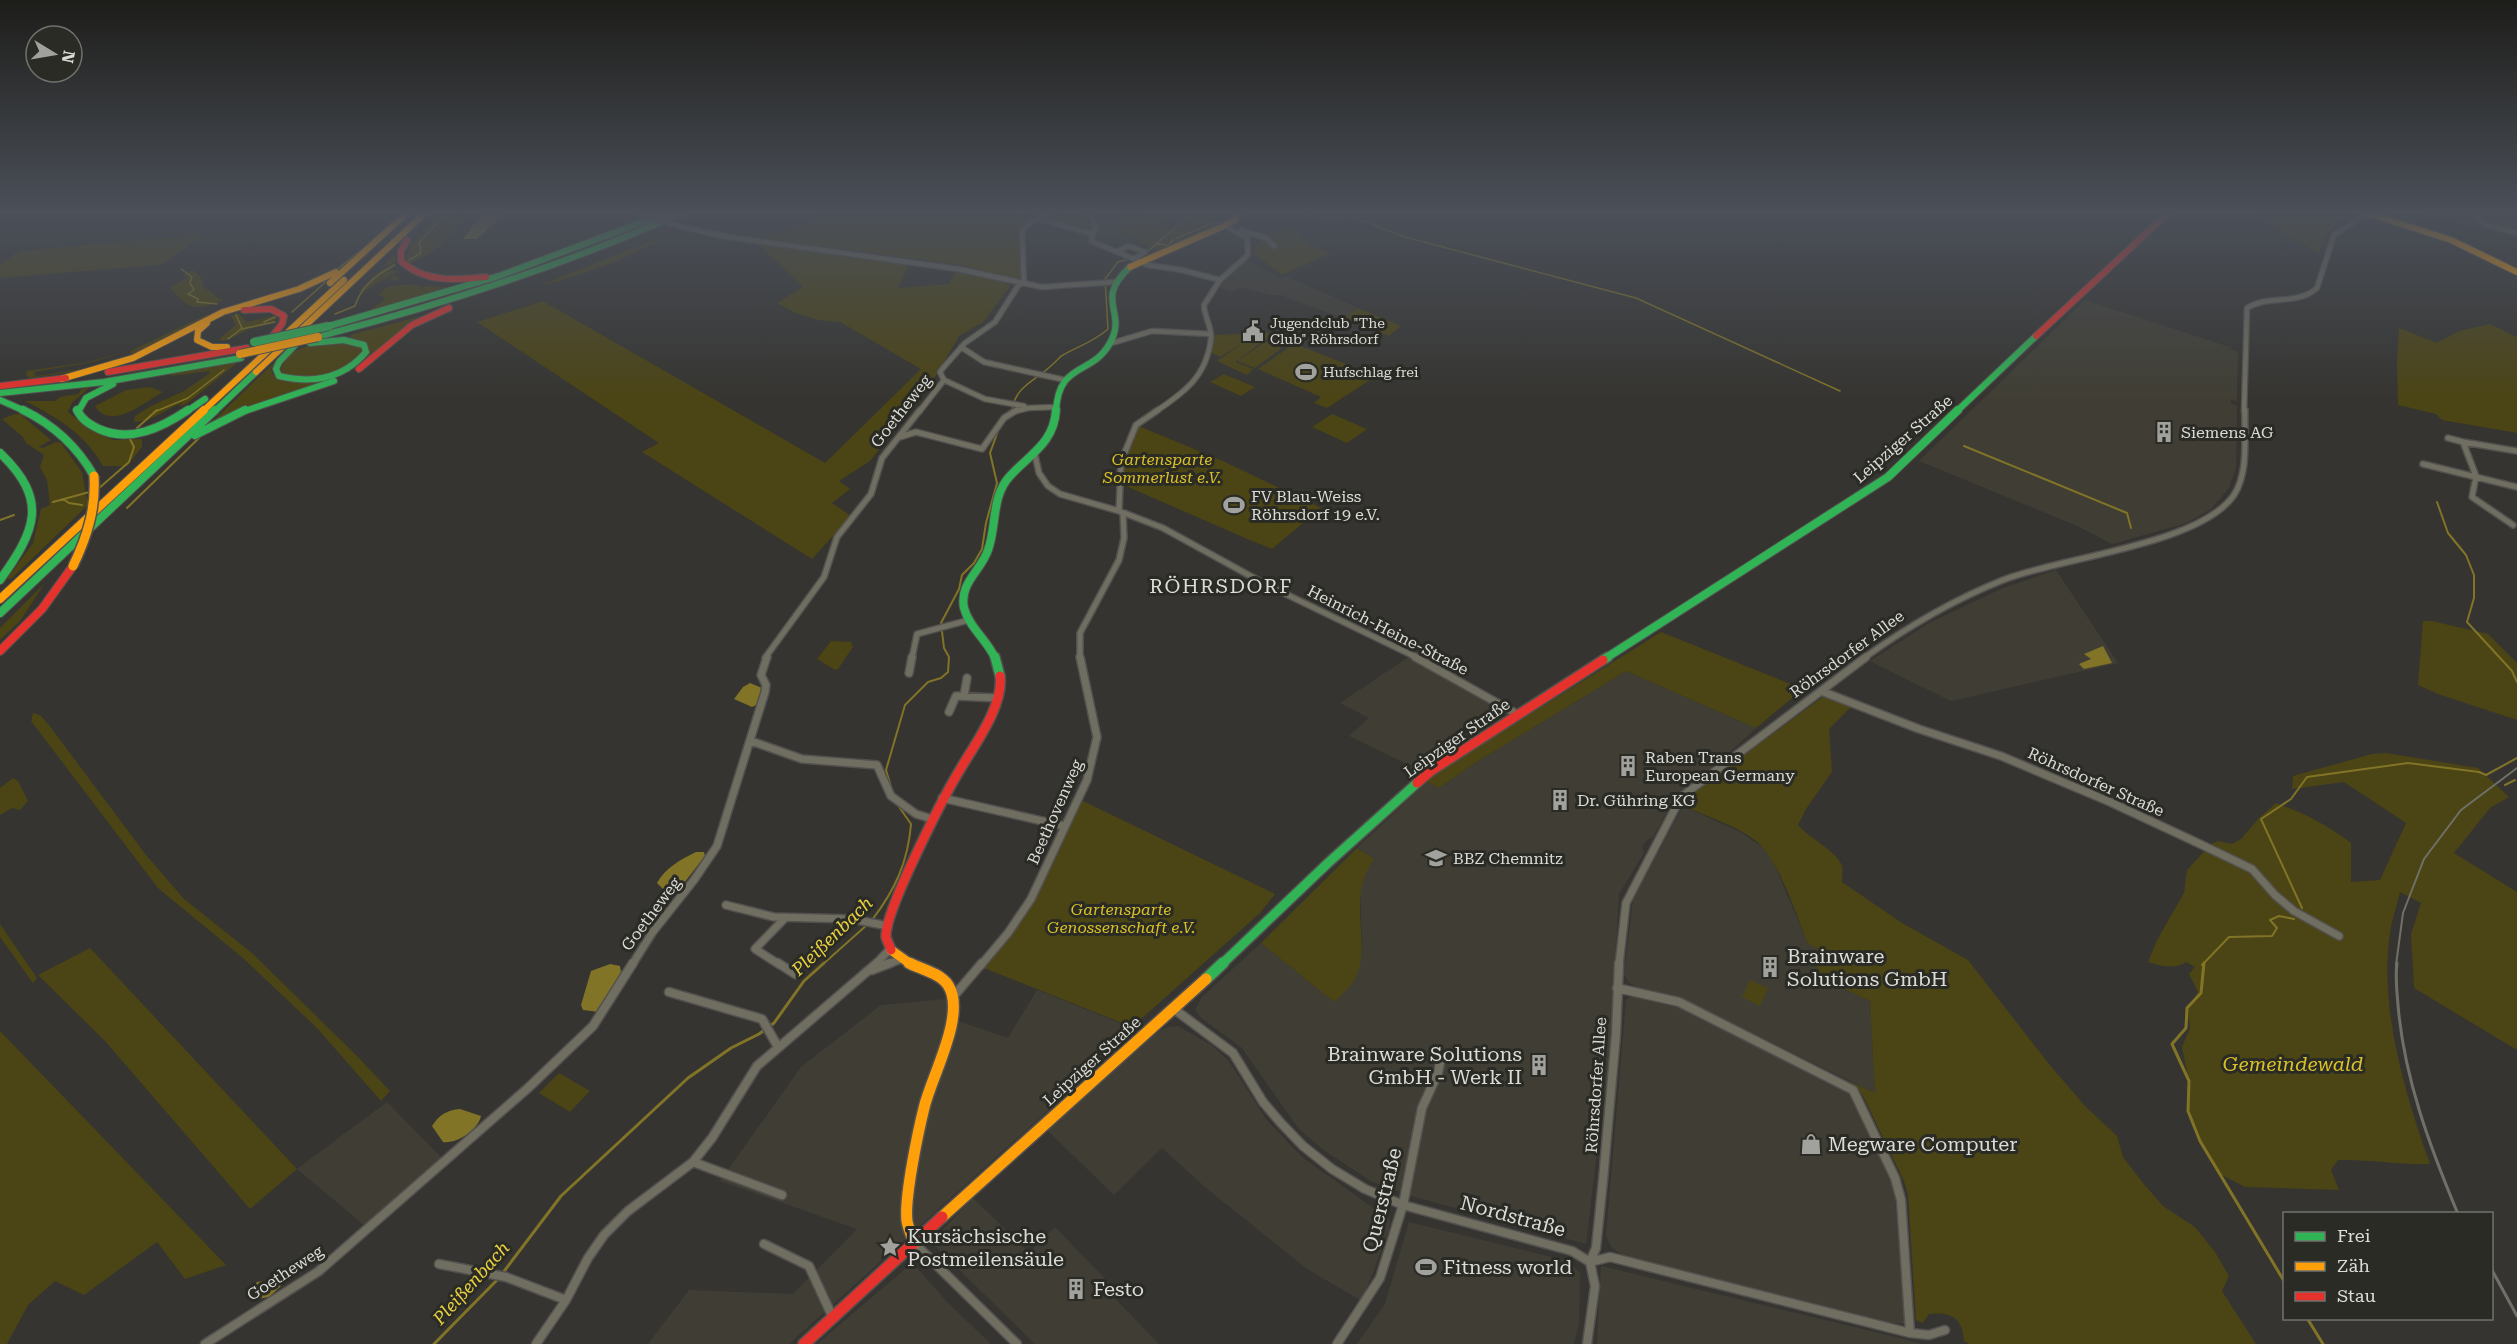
<svg xmlns="http://www.w3.org/2000/svg" width="2517" height="1344" viewBox="0 0 2517 1344" font-family="'Roboto Serif',serif">
	<style>
		.built { fill: #403e34 }
		.green { fill: #4b4414 }
		.water { fill: #817427 }
		.lines { fill: none; stroke-linecap: round; stroke-linejoin: round }
		.stream-far2 { stroke: #817427; stroke-width: 1.5 }
		.stream-far1 { stroke: #817427; stroke-width: 2 }
		.stream { stroke: #817427; stroke-width: 3 }
		.street-far3-casing { stroke: #52514f; stroke-width: 7 }
		.street-far2-casing { stroke: #52514f; stroke-width: 8 }
		.street-far1-casing { stroke: #52514f; stroke-width: 10 }
		.street-casing { stroke: #52514f; stroke-width: 11 }
		.fast-far3-casing { stroke: #52514f; stroke-width: 8 }
		.fast-far2-casing { stroke: #52514f; stroke-width: 10 }
		.fast-far1-casing { stroke: #52514f; stroke-width: 12 }
		.fast-casing { stroke: #52514f; stroke-width: 14 }
		.slow-far3-casing { stroke: #52514f; stroke-width: 8 }
		.slow-far2-casing { stroke: #52514f; stroke-width: 10 }
		.slow-far1-casing { stroke: #52514f; stroke-width: 12 }
		.slow-casing { stroke: #52514f; stroke-width: 14 }
		.jam-far3-casing { stroke: #52514f; stroke-width: 8 }
		.jam-far2-casing { stroke: #52514f; stroke-width: 10 }
		.jam-far1-casing { stroke: #52514f; stroke-width: 12 }
		.jam-casing { stroke: #52514f; stroke-width: 14 }
		.street-far3 { stroke: #706e61; stroke-width: 4.5 }
		.street-far2 { stroke: #706e61; stroke-width: 5 }
		.street-far1 { stroke: #706e61; stroke-width: 7 }
		.street { stroke: #706e61; stroke-width: 8 }
		.fast-far3 { stroke: #30b455; stroke-width: 6 }
		.fast-far2 { stroke: #30b455; stroke-width: 8 }
		.fast-far1 { stroke: #30b455; stroke-width: 9 }
		.fast { stroke: #30b455; stroke-width: 11 }
		.slow-far3 { stroke: #ff9f0a; stroke-width: 6 }
		.slow-far2 { stroke: #ff9f0a; stroke-width: 8 }
		.slow-far1 { stroke: #ff9f0a; stroke-width: 9 }
		.slow { stroke: #ff9f0a; stroke-width: 11 }
		.jam-far3 { stroke: #e5322d; stroke-width: 6 }
		.jam-far2 { stroke: #e5322d; stroke-width: 8 }
		.jam-far1 { stroke: #e5322d; stroke-width: 9 }
		.jam { stroke: #e5322d; stroke-width: 11 }
		.rail-far1 { stroke: #707068; stroke-width: 2 }
		.rail { stroke: #707068; stroke-width: 3 }
		.street-bridge-casing { stroke: #52514f; stroke-width: 7; stroke-linecap: butt }
		.fast-bridge-casing { stroke: #52514f; stroke-width: 10; stroke-linecap: butt }
		.slow-bridge-far1-casing { stroke: #52514f; stroke-width: 10; stroke-linecap: butt }
		.slow-bridge-casing { stroke: #52514f; stroke-width: 12; stroke-linecap: butt }
		.street-bridge { stroke: #706e61; stroke-width: 4.5 }
		.fast-bridge { stroke: #30b455; stroke-width: 8 }
		.slow-bridge-far1 { stroke: #ff9f0a; stroke-width: 8 }
		.slow-bridge { stroke: #ff9f0a; stroke-width: 9 }
		.labels { text-anchor: middle; dominant-baseline: central; stroke-width: 6; stroke-linejoin: round; paint-order: stroke }
		.far-poi-label { font-size: 14px; fill: #dbdbd7; stroke: #2b2b26; text-anchor: start }
		.street-label { font-size: 16px; fill: #dbdbd7; stroke: #2b2b26 }
		.poi-label { font-size: 16px; fill: #dbdbd7; stroke: #2b2b26; text-anchor: start }
		.park-label { font-size: 16px; font-style: italic; fill: #dac127; stroke: #2b2b26 }
		.water-label { font-size: 18px; font-style: italic; fill: #e9d13f; stroke: #2b2b26 }
		.quarter-label { font-size: 20px; letter-spacing: 1.5px; fill: #dbdbd7; stroke: #2b2b26 }
		.near-poi-label { font-size: 20px; fill: #dbdbd7; stroke: #2b2b26; text-anchor: start }
		.near-park-label { font-size: 20px; font-style: italic; fill: #dac127; stroke: #2b2b26 }
		.near-street-label { font-size: 20px; fill: #dbdbd7; stroke: #2b2b26 }
	</style>
	<rect width="100%" height="100%" fill="#353430"/>
	<path class="built" d="M2402 212H2468L2480 224 2492 230Z
		M2472 212 2517 214V232L2489 225Z
		M1113 217 1127 223 1128 226 1117 232 1128 237 1121 241 1112 238 1106 243 1094 238 1100 223Z
		M1246 260 1269 272 1281 278 1286 276 1358 308 1343 318 1280 295H1270L1239 287 1233 292 1220 288 1222 281Z
		M2085 300 2233 348 2229 349 2238 352 2237 401 2231 400V403L2237 406 2236 468 2229 488 2211 509 2187 523 2112 544 2075 525 1919 461Z
		M2056 570 2118 663 1951 701 1870 661 1931 622 2001 589Z
		M1410 656 1506 713 1437 756 1415 776 1409 765 1349 736 1369 718 1340 703Z
		M1626 671 1756 728 1721 760 1682 789 1673 801 1653 837 1647 840 1642 846 1644 853 1619 894 1610 1043 1586 1244 1415 1197 1372 1182 1325 1151 1298 1128 1242 1048 1200 1017 1195 1010 1202 997 1261 943 1334 1002 1358 969 1362 944 1360 889 1367 868 1374 859 1357 848 1427 782 1439 788 1475 763Z
		M1683 806 1740 832 1761 846 1772 859 1808 944 1824 951 1814 975 1870 1001 1875 1093 1682 999 1638 988 1629 983 1624 974 1633 900Z
		M1037 990 1137 1030 789 1344H648L689 1290 793 1294 857 1229 720 1181 801 1067 881 1005 958 998V1021L1008 1038Z
		M1631 996 1684 1009 1852 1096 1894 1185 1905 1324 1884 1322 1624 1256 1611 1247 1606 1236 1626 1000Z
		M1178 1026 1211 1045 1228 1060 1266 1119 1302 1157 1376 1210 1386 1213 1390 1221 1389 1230 1362 1301 1307 1269 1205 1187 1162 1148 1114 1195 1047 1130 1159 1031 1168 1027Z
		M387 1102 442 1158 364 1225 297 1169Z
		M973 1198 1029 1252 1055 1227 1109 1283 1105 1288 1159 1344H1035L935 1246V1240L938 1235Z
		M1409 1222 1568 1261 1580 1273 1579 1323 1574 1344H1357L1385 1304Z
		M912 1263 950 1305 991 1344H817Z
		M1601 1266 1904 1339 1922 1344H1597Z"/>
	<path class="green" d="M441 212H470L440 247 410 264 406 259 411 243Z
		M815 212H1047L1020 228 1023 278 1021 281 961 265 760 238 805 223Z
		M1053 212C1067 212 1083 216 1094 225L1092 233 1040 218Z
		M1123 212H1142L1165 219 1159 224 1169 230 1185 216 1205 218 1219 226 1161 251 1136 242 1141 239 1116 232 1127 226V223L1113 217Z
		M2249 212H2353L2355 215C2334 222 2324 233 2319 254Z
		M1282 229 1296 232 1311 245 1331 253 1282 275 1254 254 1256 244 1273 233Z
		M205 234 164 263 157 265 0 278V265L19 251Z
		M650 241H657C642 253 560 284 541 285Z
		M758 244 909 265 898 288 948 284 958 269 1011 285 983 322 959 336 930 385 870 461 839 481 850 489 832 503 851 516 812 559 642 452 659 443 477 322 543 301 825 463 921 369 840 322 818 320 796 313 777 303 803 287Z
		M395 254 396 262 392 264 396 265 388 270 398 271 392 276 402 277 395 281 391 280 392 275 366 290 358 292 378 272 392 265 384 266Z
		M193 270 201 277 203 287 214 294 215 297 224 300C195 311 191 311 170 288L188 277 182 274Z
		M410 284 422 286 418 289 427 286 446 287V290L367 312 383 301 384 297 378 295 387 287Z
		M1358 308 1397 324 1401 326 1389 336 1343 318Z
		M208 314 210 315 137 355 79 371 29 378 26 375 27 371 88 362 128 351 93 362 34 372 36 376 82 369 125 357 131 354 130 351Z
		M235 314H239L247 322 273 316 278 318C270 326 260 326 250 329 240 333 233 339 222 341L219 339 236 325 231 316Z
		M429 314 353 370 211 423 280 357 271 369C277 391 310 379 325 376 332 374 342 374 348 371 356 368 365 360 369 353L367 345 351 338 350 335Z
		M2490 324 2517 337V433L2442 420 2436 414 2398 405 2397 362 2399 328 2437 343 2459 331Z
		M1263 331 1376 376 1327 408 1314 403 1321 397 1258 369 1288 348 1266 339 1235 362 1253 369 1247 375 1217 361 1246 341 1220 357 1209 352 1215 335 1238 334 1250 339Z
		M333 342 356 344 362 349 361 356C337 378 316 378 284 375L281 371C286 347 312 344 333 342Z
		M1265 342 1282 348 1255 368 1237 361Z
		M238 362 189 402 180 407 182 403C164 409 153 422 134 422L135 416 151 406 184 391 210 373 209 371 171 376 172 374Z
		M1224 374 1255 387 1241 396 1210 382Z
		M90 387 72 403 68 412 85 426 113 440 142 439V447L127 466H103C85 434 57 417 25 401H55L60 397 78 394 82 389Z
		M150 387 163 392C146 401 111 432 95 406L126 390Z
		M15 414H20L51 440 39 447 43 448 56 442 61 443 82 472 88 505 11 579H7L33 543 41 509 50 505 47 480 40 467 44 455 26 443 23 437 2 419Z
		M1332 414 1367 429 1347 443 1312 427Z
		M1136 425 1223 461 1321 508 1272 549 1252 541 1119 483 1121 462Z
		M45 583 20 621 0 640V628Z
		M2423 621H2432L2488 634 2517 663V720L2438 694 2418 685Z
		M1661 632 1803 689 1756 728 1626 671 1475 763 1439 788 1427 782 1444 768Z
		M831 641 851 642 853 647 838 669 835 670 817 659Z
		M1824 696 1852 706 1829 729 1832 772 1806 809 1798 825C1808 837 1839 853 1842 866 1843 871 1842 877 1842 882L1902 923 1968 960 2049 1064 2085 1106 2117 1136 2123 1157 2143 1183 2163 1206 2195 1227 2215 1252 2229 1276 2222 1291 2256 1344H1969L1964 1341C1962 1317 1951 1312 1929 1314L1923 1323 1916 1320 1908 1195 1904 1181 1862 1094 1849 1081 1875 1093 1870 1001 1814 975 1823 951 1808 944C1796 915 1779 859 1755 840 1735 825 1706 816 1683 806L1693 793Z
		M33 713 40 715 49 725 146 855 184 899 253 954 357 1056 390 1091 381 1101 316 1027 244 959 158 888 31 721Z
		M2386 753 2478 768 2509 797 2490 808 2454 853 2517 892V1050L2414 988 2411 934 2421 903 2400 892C2397 906 2392 919 2390 933 2379 1008 2405 1094 2430 1164 2399 1165 2369 1159 2338 1160L2331 1170 2339 1190 2245 1187 2220 1174 2200 1140 2188 1111 2189 1081 2182 1047 2190 1028 2187 1009 2198 992 2189 974 2195 967 2186 962C2176 970 2160 966 2148 962L2157 940 2184 893 2187 870 2211 844 2218 841 2232 844 2241 839 2260 817 2276 803C2303 813 2328 825 2351 843V882L2380 880 2406 823 2344 782 2292 789 2293 776 2372 754Z
		M13 778 18 781 28 801 20 810 12 808 0 815V788Z
		M1077 798 1275 894 1260 913 1132 1027 979 966 1031 899Z
		M1357 848 1374 859C1343 902 1377 949 1351 985 1346 991 1339 997 1334 1002L1261 943Z
		M0 924 37 978 33 983 0 937Z
		M90 948 297 1169 250 1209 105 1041 38 975Z
		M1750 980 1768 988 1760 1006 1742 997Z
		M0 1031 226 1265 185 1279 157 1242 84 1295 55 1281 28 1305 7 1344H0Z
		M559 1073 590 1091 570 1112 539 1093Z"/>
	<path class="water" d="M483 212H506L477 239H463Z
		M2103 646 2112 663 2084 669 2079 664 2091 659 2084 654Z
		M750 683 762 688 758 704 752 707 734 699 743 687Z
		M696 852H704L705 856 677 892 665 891 657 883C665 868 680 860 696 852Z
		M610 964 620 966 621 972 599 1012 583 1010 581 1005 591 971Z
		M460 1109 481 1116C478 1130 457 1144 443 1142L432 1126C439 1115 447 1110 460 1109Z
		M263 1281H278L281 1286 269 1297 257 1299 252 1296 251 1288 257 1282Z"/>
	<g class="lines">
		<path class="stream-far2" d="M1289 212 1334 220 1343 216
			M1353 217 1405 237 1636 298 1840 391
			M1236 223 1242 216 1251 212
			M1177 238 1215 222H1226
			M1156 243 1168 246 1173 240
			M1147 252 1187 217 1202 212
			M409 260 421 253 419 243 439 221 453 212
			M181 269 192 277 190 283 194 290 188 294 198 299 197 302 217 304
			M335 271 361 250
			M292 312 329 279
			M335 314 355 306C361 286 377 274 395 265
			M236 315 242 328
			M264 322 275 317
			M228 339 241 329 275 322
			M154 412 188 398 224 370
			M1012 412C1014 386 1036 381 1053 364 1057 361 1059 357 1063 355 1079 346 1095 341 1108 329L1105 279 1118 262 1129 259"/>
		<path class="stream-far1" d="M1012 413V410
			M137 428 157 410
			M1964 446 2127 513 2131 528
			M98 489 129 462 134 447 130 439
			M63 499 69 503 82 505
			M53 502 93 491
			M2437 502 2448 533 2466 555 2474 575V598L2467 622 2512 671 2517 682
			M127 508 200 437
			M0 520 14 515
			M2505 785 2515 780
			M892 790 886 770 905 705 928 682 941 678 948 672 949 657 944 648 941 623 959 589 962 575 974 563 982 549 986 523 997 483 990 453 998 431
			M2302 908 2261 819 2291 799 2307 777 2408 763 2479 772 2486 775 2517 758
			M872 920C895 890 908 862 911 824L895 801
			M822 965 868 924
			M2202 965 2229 937 2272 936 2277 928 2270 920 2279 916 2294 919"/>
		<path class="stream" d="M2204 963 2201 993 2187 1008 2186 1028 2172 1044 2189 1081 2188 1111 2200 1141 2284 1281
			M502 1274 561 1196 688 1078 731 1048 759 1034 774 1023 804 981 824 963
			M2307 1318 2323 1344
			M434 1344 499 1278"/>
		<defs>
			<path id="street-far3" d="M636 212 645 215
				M1087 212 1096 225 1091 241 1148 265 1182 270 1220 280
				M2469 212 2486 225 2517 233
				M1036 218 1093 234
				M679 226 728 237 958 269 1042 287 1114 282
				M1241 230 1266 238 1274 246
				M1117 252 1128 246 1145 252 1134 259
				M1112 343 1152 331 1211 334
				M961 347 984 362 1065 380
				M944 380 985 399 1024 406
				M919 412 944 380 940 372 943 368 965 343 995 322 1018 286 1024 281 1022 230 1035 219 1050 212
				M1013 412 1028 408 1056 407
				M1155 412C1185 392 1207 376 1211 338 1212 327 1204 316 1204 305L1220 280 1248 255 1247 237 1230 229 1231 227
				M2244 412 2247 308C2269 294 2297 306 2317 288L2334 235 2369 212"/>
			<path id="street-far2" d="M900 437 916 432 982 449 1004 418 1017 410
				M2448 438 2463 442
				M1035 455 1039 473 1048 486 1060 494 1119 511 1163 528 1265 584 1418 658
				M2423 464 2517 487
				M1119 511 1121 462 1136 425 1158 410
				M2513 525 2472 497 2476 476 2463 442 2517 451
				M765 658 824 577 837 537 871 494 882 458 920 410
				M912 658 917 634 969 620
				M1080 658V633L1119 560 1124 538 1123 513
				M1864 658C1907 627 1953 600 2003 580 2061 557 2200 545 2234 495 2249 472 2244 437 2245 410"/>
			<path id="street-far1" d="M1415 657 1517 714
				M909 673 912 657
				M1821 691 1919 729 2001 756 2110 802 2200 844 2252 869 2275 895 2294 911 2339 936
				M964 696 967 678
				M949 712 956 696 998 698
				M751 741 802 759 877 765 891 796 916 814 932 819
				M942 798 1064 826
				M726 905 774 917 852 919 888 926
				M632 965 652 933 694 880 717 846 765 692 766 685 761 675 767 657
				M780 965 755 949 785 918
				M875 965 889 950
				M886 965 901 959
				M981 965 1008 933 1031 899 1087 780 1097 737 1080 657
				M1619 965 1626 903 1681 797 1866 657"/>
			<path id="street" d="M778 963 795 974
				M872 970 890 963
				M1617 988 1679 1002 1853 1090 1895 1178 1901 1200 1910 1333
				M669 992 762 1019 778 1047
				M953 997 982 963
				M1174 1009 1233 1053 1263 1102 1280 1122 1303 1146 1332 1169 1365 1189 1403 1205 1572 1251 1590 1262 1610 1257 1910 1333 1929 1335 1945 1330
				M693 1162 782 1195
				M914 1243 1017 1344
				M764 1244 809 1266 833 1318
				M439 1264 506 1277 566 1300
				M205 1344 319 1271 528 1088 593 1026 633 963
				M536 1344 566 1300 588 1258 604 1235 628 1211 693 1162 712 1138 757 1066 877 963
				M1337 1344 1380 1278 1403 1205 1422 1108 1438 1073 1441 1057
				M1587 1344 1595 1286 1590 1262 1596 1248 1603 1180 1616 1034 1619 963"/>
			<path id="fast-far3" d="M329 326 499 276 664 214
				M324 335C448 303 567 264 684 212
				M297 343 279 362 276 369 279 376C313 384 343 379 366 352L364 345 344 340 310 343
				M0 393 104 382 241 358
				M0 400 27 412
				M78 412 86 398 113 384
				M186 412 205 399
				M214 412 256 372
				M242 412 334 381
				M1056 412C1058 361 1092 376 1110 343 1128 311 1093 301 1130 267
				M1956 412 2036 336"/>
			<path id="fast-far2" d="M23 410C54 425 77 446 94 476
				M77 410C82 420 89 424 99 429 130 443 161 428 188 410
				M195 435 245 410
				M0 453C49 500 36 530 0 580
				M0 613 215 410
				M995 658C987 640 969 627 964 608 959 583 981 571 988 550 997 526 991 496 1010 476 1030 454 1054 443 1056 410
				M1606 658 1888 477 1958 410"/>
			<path id="fast-far1" d="M995 657 1000 676
				M1603 660 1608 657
				M1221 965 1328 863 1417 783"/>
			<path id="fast" d="M1206 979 1223 963"/>
			<path id="slow-far3" d="M2364 212 2451 240 2517 272
				M1130 267 1226 225 1234 220 1237 212
				M330 283 408 212
				M207 323 198 331 197 340 212 347H227
				M256 372 426 212
				M61 379 133 358 223 312 299 289 336 272
				M202 412 344 280"/>
			<path id="slow-far2" d="M0 599 204 410"/>
			<path id="slow-far1" d="M891 950 912 965"/>
			<path id="slow" d="M909 963C921 969 940 973 948 985 967 1014 931 1077 924 1108 918 1132 904 1199 907 1221 908 1228 912 1236 914 1243
				M942 1217 1206 979"/>
			<path id="jam-far3" d="M407 240 401 251V261C425 283 456 280 486 277
				M244 310 271 309 284 316 282 324 271 338
				M2036 336 2169 212
				M359 369 412 325 449 308
				M108 372 247 348
				M0 386 66 378"/>
			<path id="jam-far2" d="M0 651 42 609 73 566"/>
			<path id="jam-far1" d="M1417 783 1431 771 1603 660
				M891 950C890 946 887 941 886 937 884 912 945 794 961 768 975 744 1004 705 1000 676"/>
			<path id="jam" d="M804 1344 942 1217"/>
		</defs>
		<use href="#street-far3" class="street-far3-casing"/>
		<use href="#street-far2" class="street-far2-casing"/>
		<use href="#street-far1" class="street-far1-casing"/>
		<use href="#street" class="street-casing"/>
		<use href="#fast-far3" class="fast-far3-casing"/>
		<use href="#fast-far2" class="fast-far2-casing"/>
		<use href="#fast-far1" class="fast-far1-casing"/>
		<use href="#fast" class="fast-casing"/>
		<use href="#slow-far3" class="slow-far3-casing"/>
		<use href="#slow-far2" class="slow-far2-casing"/>
		<use href="#slow-far1" class="slow-far1-casing"/>
		<use href="#slow" class="slow-casing"/>
		<use href="#jam-far3" class="jam-far3-casing"/>
		<use href="#jam-far2" class="jam-far2-casing"/>
		<use href="#jam-far1" class="jam-far1-casing"/>
		<use href="#jam" class="jam-casing"/>
		<use href="#street-far3" class="street-far3"/>
		<use href="#street-far2" class="street-far2"/>
		<use href="#street-far1" class="street-far1"/>
		<use href="#street" class="street"/>
		<use href="#fast-far3" class="fast-far3"/>
		<use href="#fast-far2" class="fast-far2"/>
		<use href="#fast-far1" class="fast-far1"/>
		<use href="#fast" class="fast"/>
		<use href="#slow-far3" class="slow-far3"/>
		<use href="#slow-far2" class="slow-far2"/>
		<use href="#slow-far1" class="slow-far1"/>
		<use href="#slow" class="slow"/>
		<use href="#jam-far3" class="jam-far3"/>
		<use href="#jam-far2" class="jam-far2"/>
		<use href="#jam-far1" class="jam-far1"/>
		<use href="#jam" class="jam"/>
		<path class="rail-far1" d="M2396 965 2403 913 2424 859 2461 810 2517 768"/>
		<path class="rail" d="M2397 963C2395 977 2397 991 2398 1005 2404 1078 2430 1147 2458 1214
			M2492 1270 2517 1316"/>
		<defs>
			<path id="street-bridge" d="M645 215 679 226"/>
			<path id="fast-bridge" d="M254 342 329 326"/>
			<path id="slow-bridge-far1" d="M240 354 318 337"/>
			<path id="slow-bridge" d="M73 566C87 537 96 509 94 476"/>
		</defs>
		<use href="#street-bridge" class="street-bridge-casing"/>
		<use href="#fast-bridge" class="fast-bridge-casing"/>
		<use href="#slow-bridge-far1" class="slow-bridge-far1-casing"/>
		<use href="#slow-bridge" class="slow-bridge-casing"/>
		<use href="#street-bridge" class="street-bridge"/>
		<use href="#fast-bridge" class="fast-bridge"/>
		<use href="#slow-bridge-far1" class="slow-bridge-far1"/>
		<use href="#slow-bridge" class="slow-bridge"/>
	</g>
	<linearGradient id="sky" x2="0" y2="1"><stop stop-color="#1d1d1a"/><stop offset="0.53" stop-color="#4b5059"/><stop offset="1" stop-color="#4b5059" stop-opacity="0"/></linearGradient>
	<rect width="2517" height="401" fill="url(#sky)"/>
	<defs>
		<symbol id="civic-bare" viewBox="-9 -9 18 18"><path d="M-.6-6.5H3V-4.5H.6V-3L4-1V1h2V6H-6V1h2V-1L-.6-3ZM-1.2 2.5V6h2.4V2.5Z" fill="#a1a19d" stroke="#2b2b26" stroke-width="2.5" paint-order="stroke"/></symbol>
		<symbol id="stadium-bare" viewBox="-9 -9 18 18"><path d="M0-5a6.5 5 0 1 0 0 10a6.5 5 0 1 0 0-10ZM-3.5-1.8h7v3.6h-7Z" fill="#a1a19d" stroke="#2b2b26" stroke-width="2.5" paint-order="stroke"/></symbol>
		<symbol id="building-bare" viewBox="-9 -9 18 18"><path d="M-4-6H4V6H1V3H-1V6H-4ZM-2.5-4.3h1.7v1.8h-1.7ZM.8-4.3h1.7v1.8H.8ZM-2.5-1h1.7V.8h-1.7ZM.8-1h1.7V.8H.8Z" fill="#a1a19d" stroke="#2b2b26" stroke-width="2.5" paint-order="stroke"/></symbol>
		<symbol id="school-bare" viewBox="-9 -9 18 18"><path d="M0-5L7-2L0 1L-7-2ZM-4 1L0 2.5L4 1V4Q0 6-4 4Z" fill="#a1a19d" stroke="#2b2b26" stroke-width="2.5" paint-order="stroke"/></symbol>
		<symbol id="shop-bare" viewBox="-9 -9 18 18"><path d="M-5-2.5h2.3a2.7 3.5 0 0 1 5.4 0H5L5.5 6h-11ZM-1.5-2.5h3a1.5 2.3 0 0 0-3 0Z" fill="#a1a19d" stroke="#2b2b26" stroke-width="2.5" paint-order="stroke"/></symbol>
		<symbol id="sight-bare" viewBox="-9 -9 18 18"><path d="M0-6L1.8-2.2L6-1.7L2.9 1.2L3.7 5.4L0 3.3L-3.7 5.4L-2.9 1.2L-6-1.7L-1.8-2.2Z" fill="#a1a19d" stroke="#2b2b26" stroke-width="2.5" paint-order="stroke"/></symbol>
	</defs>
	<g fill-rule="evenodd">
		<use href="#civic-bare" x="1238" y="316" width="30" height="30"/>
		<use href="#stadium-bare" x="1291" y="357" width="30" height="30"/>
		<use href="#building-bare" x="2149" y="417" width="30" height="30"/>
		<use href="#stadium-bare" x="1219" y="490" width="30" height="30"/>
		<use href="#building-bare" x="1613" y="751" width="30" height="30"/>
		<use href="#building-bare" x="1545" y="785" width="30" height="30"/>
		<use href="#school-bare" x="1421" y="843" width="30" height="30"/>
		<use href="#building-bare" x="1755" y="952" width="30" height="30"/>
		<use href="#building-bare" x="1524" y="1050" width="30" height="30"/>
		<use href="#shop-bare" x="1796" y="1129" width="30" height="30"/>
		<use href="#sight-bare" x="875" y="1232" width="30" height="30"/>
		<use href="#stadium-bare" x="1411" y="1252" width="30" height="30"/>
		<use href="#building-bare" x="1061" y="1274" width="30" height="30"/>
	</g>
	<g class="labels">
		<g class="far-poi-label">
			<text x="1270" y="323">Jugendclub "The<tspan x="1270" dy="16">Club" Röhrsdorf</tspan></text>
			<text x="1323" y="372">Hufschlag frei</text>
		</g>
		<g class="street-label">
			<text transform="translate(901 411) rotate(-52)">Goetheweg</text>
			<text transform="translate(1903 439) rotate(-41)">Leipziger Straße</text>
			<text transform="translate(1388 630) rotate(27)">Heinrich-Heine-Straße</text>
			<text transform="translate(1847 654) rotate(-36)">Röhrsdorfer Allee</text>
			<text transform="translate(1457 738) rotate(-35)">Leipziger Straße</text>
			<text transform="translate(2096 782) rotate(24)">Röhrsdorfer Straße</text>
			<text transform="translate(1055 812) rotate(-66)">Beethovenweg</text>
			<text transform="translate(651 914) rotate(-53)">Goetheweg</text>
			<text transform="translate(1092 1061) rotate(-42)">Leipziger Straße</text>
			<text transform="translate(1596 1085) rotate(-86)">Röhrsdorfer Allee</text>
			<text transform="translate(285 1273) rotate(-33)">Goetheweg</text>
		</g>
		<g class="poi-label">
			<text x="2181" y="432">Siemens AG</text>
			<text x="1251" y="496">FV Blau-Weiss<tspan x="1251" dy="18">Röhrsdorf 19 e.V.</tspan></text>
			<text x="1645" y="757">Raben Trans<tspan x="1645" dy="18">European Germany</tspan></text>
			<text x="1577" y="800">Dr. Gühring KG</text>
			<text x="1453" y="858">BBZ Chemnitz</text>
		</g>
		<g class="park-label">
			<text x="1162" y="459">Gartensparte<tspan x="1162" dy="18">Sommerlust e.V.</tspan></text>
			<text x="1121" y="909">Gartensparte<tspan x="1121" dy="18">Genossenschaft e.V.</tspan></text>
		</g>
		<g class="water-label">
			<text transform="translate(832 936) rotate(-44)">Pleißenbach</text>
			<text transform="translate(471 1283) rotate(-48)">Pleißenbach</text>
		</g>
		<g class="quarter-label">
			<text x="1221" y="586">RÖHRSDORF</text>
		</g>
		<g class="near-poi-label">
			<text x="1787" y="956">Brainware<tspan x="1787" dy="23">Solutions GmbH</tspan></text>
			<text x="1522" y="1054" text-anchor="end">Brainware Solutions<tspan x="1522" dy="23">GmbH - Werk II</tspan></text>
			<text x="1828" y="1144">Megware Computer</text>
			<text x="907" y="1236">Kursächsische<tspan x="907" dy="23">Postmeilensäule</tspan></text>
			<text x="1443" y="1267">Fitness world</text>
			<text x="1093" y="1289">Festo</text>
		</g>
		<g class="near-park-label">
			<text x="2293" y="1064">Gemeindewald</text>
		</g>
		<g class="near-street-label">
			<text transform="translate(1382 1200) rotate(-76)">Querstraße</text>
			<text transform="translate(1513 1216) rotate(15)">Nordstraße</text>
		</g>
	</g>
	<rect x="2283" y="1212" width="210" height="108" fill="#2b2b26" stroke="#71716d" stroke-width="1.5"/>
	<rect x="2295" y="1232" width="30" height="9" fill="#30b455" stroke="#71716d" stroke-width="1.5"/>
	<text x="2337" y="1242" font-size="18" fill="#dbdbd7">Frei</text>
	<rect x="2295" y="1262" width="30" height="9" fill="#ff9f0a" stroke="#71716d" stroke-width="1.5"/>
	<text x="2337" y="1272" font-size="18" fill="#dbdbd7">Zäh</text>
	<rect x="2295" y="1292" width="30" height="9" fill="#e5322d" stroke="#71716d" stroke-width="1.5"/>
	<text x="2337" y="1302" font-size="18" fill="#dbdbd7">Stau</text>
	<g transform="translate(54 54) rotate(101)"><circle r="28" fill="#2b2b26" stroke="#71716d" stroke-width="1.5"/>
	<path d="M0-4.5L10 22L0 15L-10 22Z" fill="#a1a19d"/>
	<text y="-9" font-size="16" font-weight="bold" text-anchor="middle" fill="#dbdbd7">N</text>
	</g>
</svg>
